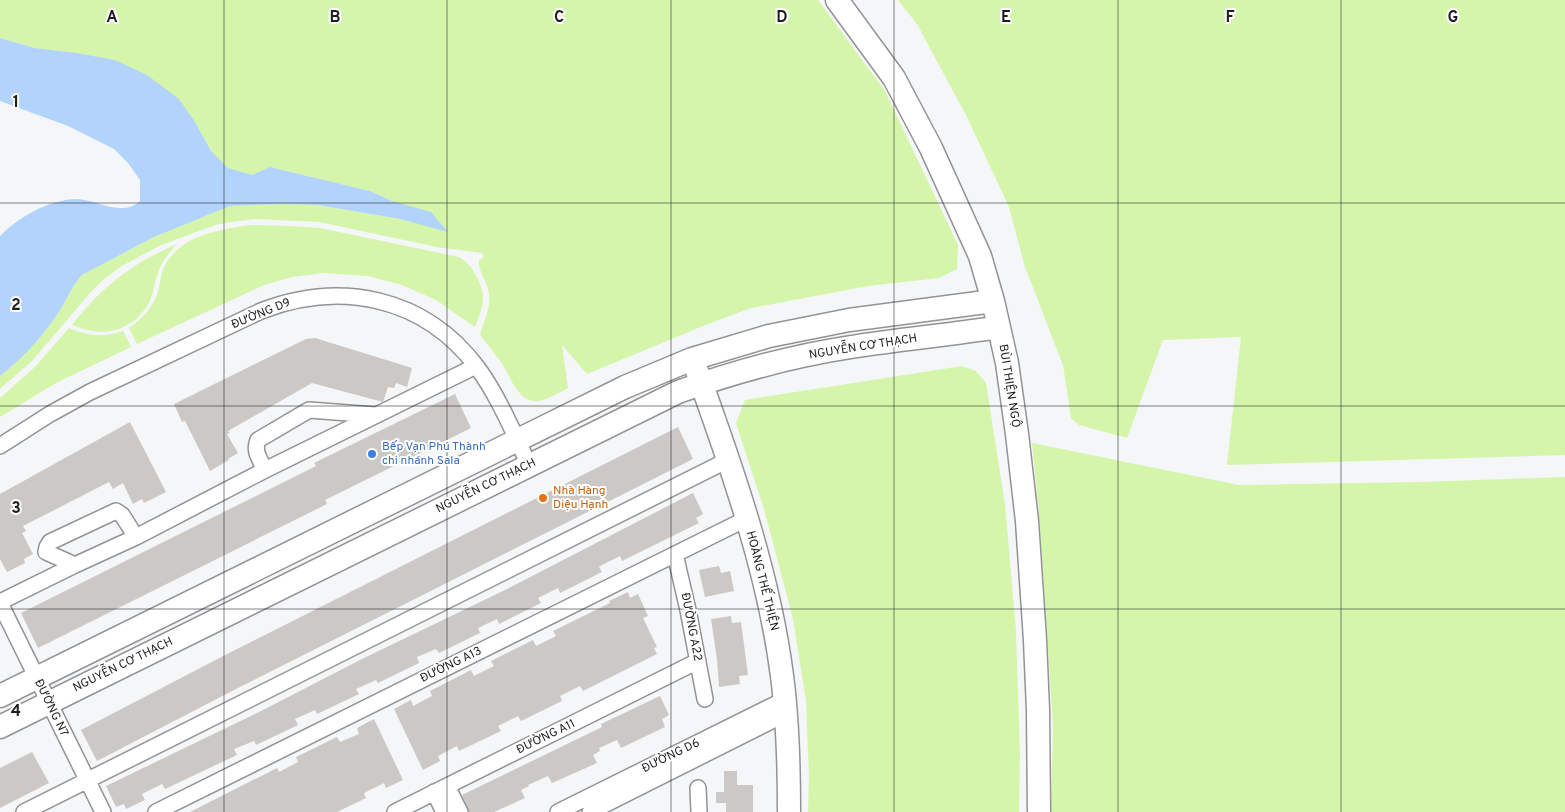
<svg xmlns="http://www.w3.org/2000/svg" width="1565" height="812" viewBox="0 0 1565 812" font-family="Overpass,sans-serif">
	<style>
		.green { fill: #d5f5ab }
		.water { fill: #b2d3fb }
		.building { fill: #cbc8c6 }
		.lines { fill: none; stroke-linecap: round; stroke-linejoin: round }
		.street-casing { stroke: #919395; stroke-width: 18 }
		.secondary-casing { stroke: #919395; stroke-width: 25 }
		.street { stroke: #fff; stroke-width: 15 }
		.secondary { stroke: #fff; stroke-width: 22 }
		.grid { fill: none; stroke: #1e1e1f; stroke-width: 1; stroke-opacity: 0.55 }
		.shop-dot { fill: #3f7fe0; stroke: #fff; stroke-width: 2 }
		.food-dot { fill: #e8710a; stroke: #fff; stroke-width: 2 }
		.labels { text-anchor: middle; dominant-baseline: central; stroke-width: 4; stroke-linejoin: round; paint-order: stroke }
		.street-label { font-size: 12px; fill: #1e1e1f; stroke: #fff }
		.shop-label { font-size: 12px; fill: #366cbe; stroke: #fff; text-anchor: start }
		.food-label { font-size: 12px; fill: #c56008; stroke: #fff; text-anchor: start }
		.grid-label { font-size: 16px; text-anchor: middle; font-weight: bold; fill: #1e1e1f; stroke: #fff; stroke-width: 4; stroke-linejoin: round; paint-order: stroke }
	</style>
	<rect width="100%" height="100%" fill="#f4f6f8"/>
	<path class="green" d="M0 0H818L885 91 958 245 957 269 939 278 868 286 751 308 703 326 587 374 562 345 568 388C560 392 549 399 539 401 519 404 511 378 503 365 496 355 488 345 481 336L480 334C484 322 491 307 489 294 488 283 477 270 479 260L484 257 482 253 437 247 319 222 255 219 231 222 215 225 159 246 120 267 103 280 90 293 32 361 0 389V376C22 359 41 338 57 315 66 302 71 287 82 275L154 237 230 206 283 204 318 205 400 219 448 231 392 201 370 191 270 167 252 175 227 168 211 151 195 122 115 60 77 53 35 48 0 38Z
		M898 0H1565V455L1227 465 1241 337 1163 340 1127 438 1079 425 1071 418 1063 365 1025 267 1009 207 967 117 917 24Z
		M249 225 291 226 320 228 459 257C467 262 471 266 475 274 488 295 483 306 475 327L436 300 402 285 368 276 324 273 292 277 264 285 137 344 129 328C144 317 154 307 159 288 160 282 161 275 163 270 177 236 217 230 249 225Z
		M177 244C169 253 161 262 158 273 154 283 154 293 149 303 146 309 141 313 137 318 116 336 96 334 72 325 103 286 131 264 177 244Z
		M69 328C88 336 104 338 123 331L131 347 56 383 0 417V398L36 366Z
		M962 366 976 371 986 383 1005 504 1016 631 1020 755 1019 812H808L809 777 806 701 793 619 764 509 736 423 745 400Z
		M1032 443 1239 485 1423 482 1565 477V812H1051L1053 726 1039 512Z"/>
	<path class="water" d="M0 38 35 48 77 53 115 60 147 75 179 99 195 122 211 151 228 168 252 175 270 167 370 191 392 201 431 212 448 232 400 219 318 205 283 204 230 206 154 237 82 275C71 287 66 302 57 315 41 338 22 359 0 376V236C19 217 48 200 76 199 96 199 122 218 140 201V180L128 163 114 149 68 126 0 101Z"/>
	<path class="building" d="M315 338 412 368 407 387 396 383 394 388 388 387 383 402 312 383 228 431 230 433 227 434 238 453 228 459 229 460 210 471 185 421 182 422 174 404 306 339Z
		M455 394 471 428 325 500 327 504 38 648 21 613 316 466 314 463Z
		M130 422 166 492 144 503 142 499 133 504 123 483 113 489 109 482 23 526 26 531 22 533 33 554 24 559 25 563 7 572 0 559V494Z
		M678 427 693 459 234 690 97 761 81 730 231 652Z
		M693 493 703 514 696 518 699 523 622 561 620 556 602 565 599 567 602 572 560 593 558 588 538 598 541 603 499 624 497 619 478 628 480 633 439 653 436 649 417 657 419 663 378 683 376 680 356 689 359 694 317 714 315 710 295 719 298 725 256 745 254 741 234 749 237 755 220 763 165 789 162 784 142 794 145 800 126 809 124 804 116 807 106 786 261 711 362 659 505 590Z
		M719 566 721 573 730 571 734 591 705 597 699 570Z
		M628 592 630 598 638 594 648 616 643 618 657 647 654 648 657 654 583 691 580 686 560 696 562 701 521 721 518 716 498 726 501 731 459 751 457 746 438 756 440 761 423 770 394 709 411 700 413 706 432 696 430 691 471 670 474 676 494 666 491 661 533 640 536 646 556 636 553 631 610 603 609 601Z
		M731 616 732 623 741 622 748 675 739 676 740 684 719 687 717 659 711 619Z
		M660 696 669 715 662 719 665 727 621 748 617 740 599 748 600 751 593 755 597 763 552 783 548 776 528 785 529 786 521 790 525 798 494 812H469L462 795 602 727 601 724Z
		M374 719 403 780 386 788 384 783 364 793 366 798 337 812H190L277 768 279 772 298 762 296 757 337 737 340 742 359 734 357 728Z
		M32 752 49 783 0 808V768Z
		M724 771H737V785H753V812H726V803H716V792H724Z"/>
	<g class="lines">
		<defs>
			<path id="street" d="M0 446 50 414 90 392 261 311C341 280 424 297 477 367 499 397 513 432 529 465
				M265 470C260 459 253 451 258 440L309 410 375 415
				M675 554 688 610 705 699
				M75 565 46 552 47 547 50 542 116 511 122 515 136 537
				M0 602 75 565 136 537 265 470 476 366
				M0 603 103 812
				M447 786 460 812
				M698 788 699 812
				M434 792 444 812
				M24 812 728 460
				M156 812 746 519
				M395 812 698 661
				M558 812 784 700
				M590 812 785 714"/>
			<path id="secondary" d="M837 0 894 78 931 148 980 256 993 301 1007 363 1017 434 1027 521 1035 640 1038 710 1039 812
				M697 371C732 468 769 573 782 676 788 721 789 767 789 812
				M0 696 625 387 692 359 769 336 849 320 993 301
				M0 727 678 392C734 372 792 356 851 347 901 339 950 335 999 327"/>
		</defs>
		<use href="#street" class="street-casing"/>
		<use href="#secondary" class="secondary-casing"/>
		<use href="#street" class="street"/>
		<use href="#secondary" class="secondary"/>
	</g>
	<path class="grid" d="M224 0V812M447 0V812M671 0V812M894 0V812M1118 0V812M1341 0V812M0 203H1565M0 406H1565M0 609H1565"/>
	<circle class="shop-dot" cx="372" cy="454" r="5"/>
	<circle class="food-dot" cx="543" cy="498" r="5"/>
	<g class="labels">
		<g class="street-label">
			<text transform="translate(261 314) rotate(-22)">ĐƯỜNG D9</text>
			<text transform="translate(863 347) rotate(-9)">NGUYỄN CƠ THẠCH</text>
			<text transform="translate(1009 386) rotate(81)">BÙI THIỆN NGỘ</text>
			<text transform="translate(486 486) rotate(-26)">NGUYỄN CƠ THẠCH</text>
			<text transform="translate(762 581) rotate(76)">HOÀNG THẾ THIỆN</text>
			<text transform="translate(691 627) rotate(79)">ĐƯỜNG A22</text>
			<text transform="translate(123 665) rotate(-26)">NGUYỄN CƠ THẠCH</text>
			<text transform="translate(451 665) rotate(-26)">ĐƯỜNG A13</text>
			<text transform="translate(51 708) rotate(64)">ĐƯỜNG N7</text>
			<text transform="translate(546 737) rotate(-26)">ĐƯỜNG A11</text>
			<text transform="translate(671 756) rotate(-26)">ĐƯỜNG D6</text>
		</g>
		<g class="shop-label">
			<text x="382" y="447">Bếp Vạn Phú Thành<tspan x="382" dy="14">chi nhánh Sala</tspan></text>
		</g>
		<g class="food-label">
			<text x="553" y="491">Nhà Hàng<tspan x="553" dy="14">Diệu Hạnh</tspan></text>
		</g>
	</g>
	<g class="grid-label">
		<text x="112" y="22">A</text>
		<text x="335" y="22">B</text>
		<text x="559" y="22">C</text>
		<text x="782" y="22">D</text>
		<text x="1006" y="22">E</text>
		<text x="1230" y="22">F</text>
		<text x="1453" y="22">G</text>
		<text x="16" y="107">1</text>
		<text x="16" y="310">2</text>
		<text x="16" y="513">3</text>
		<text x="16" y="716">4</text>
	</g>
</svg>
